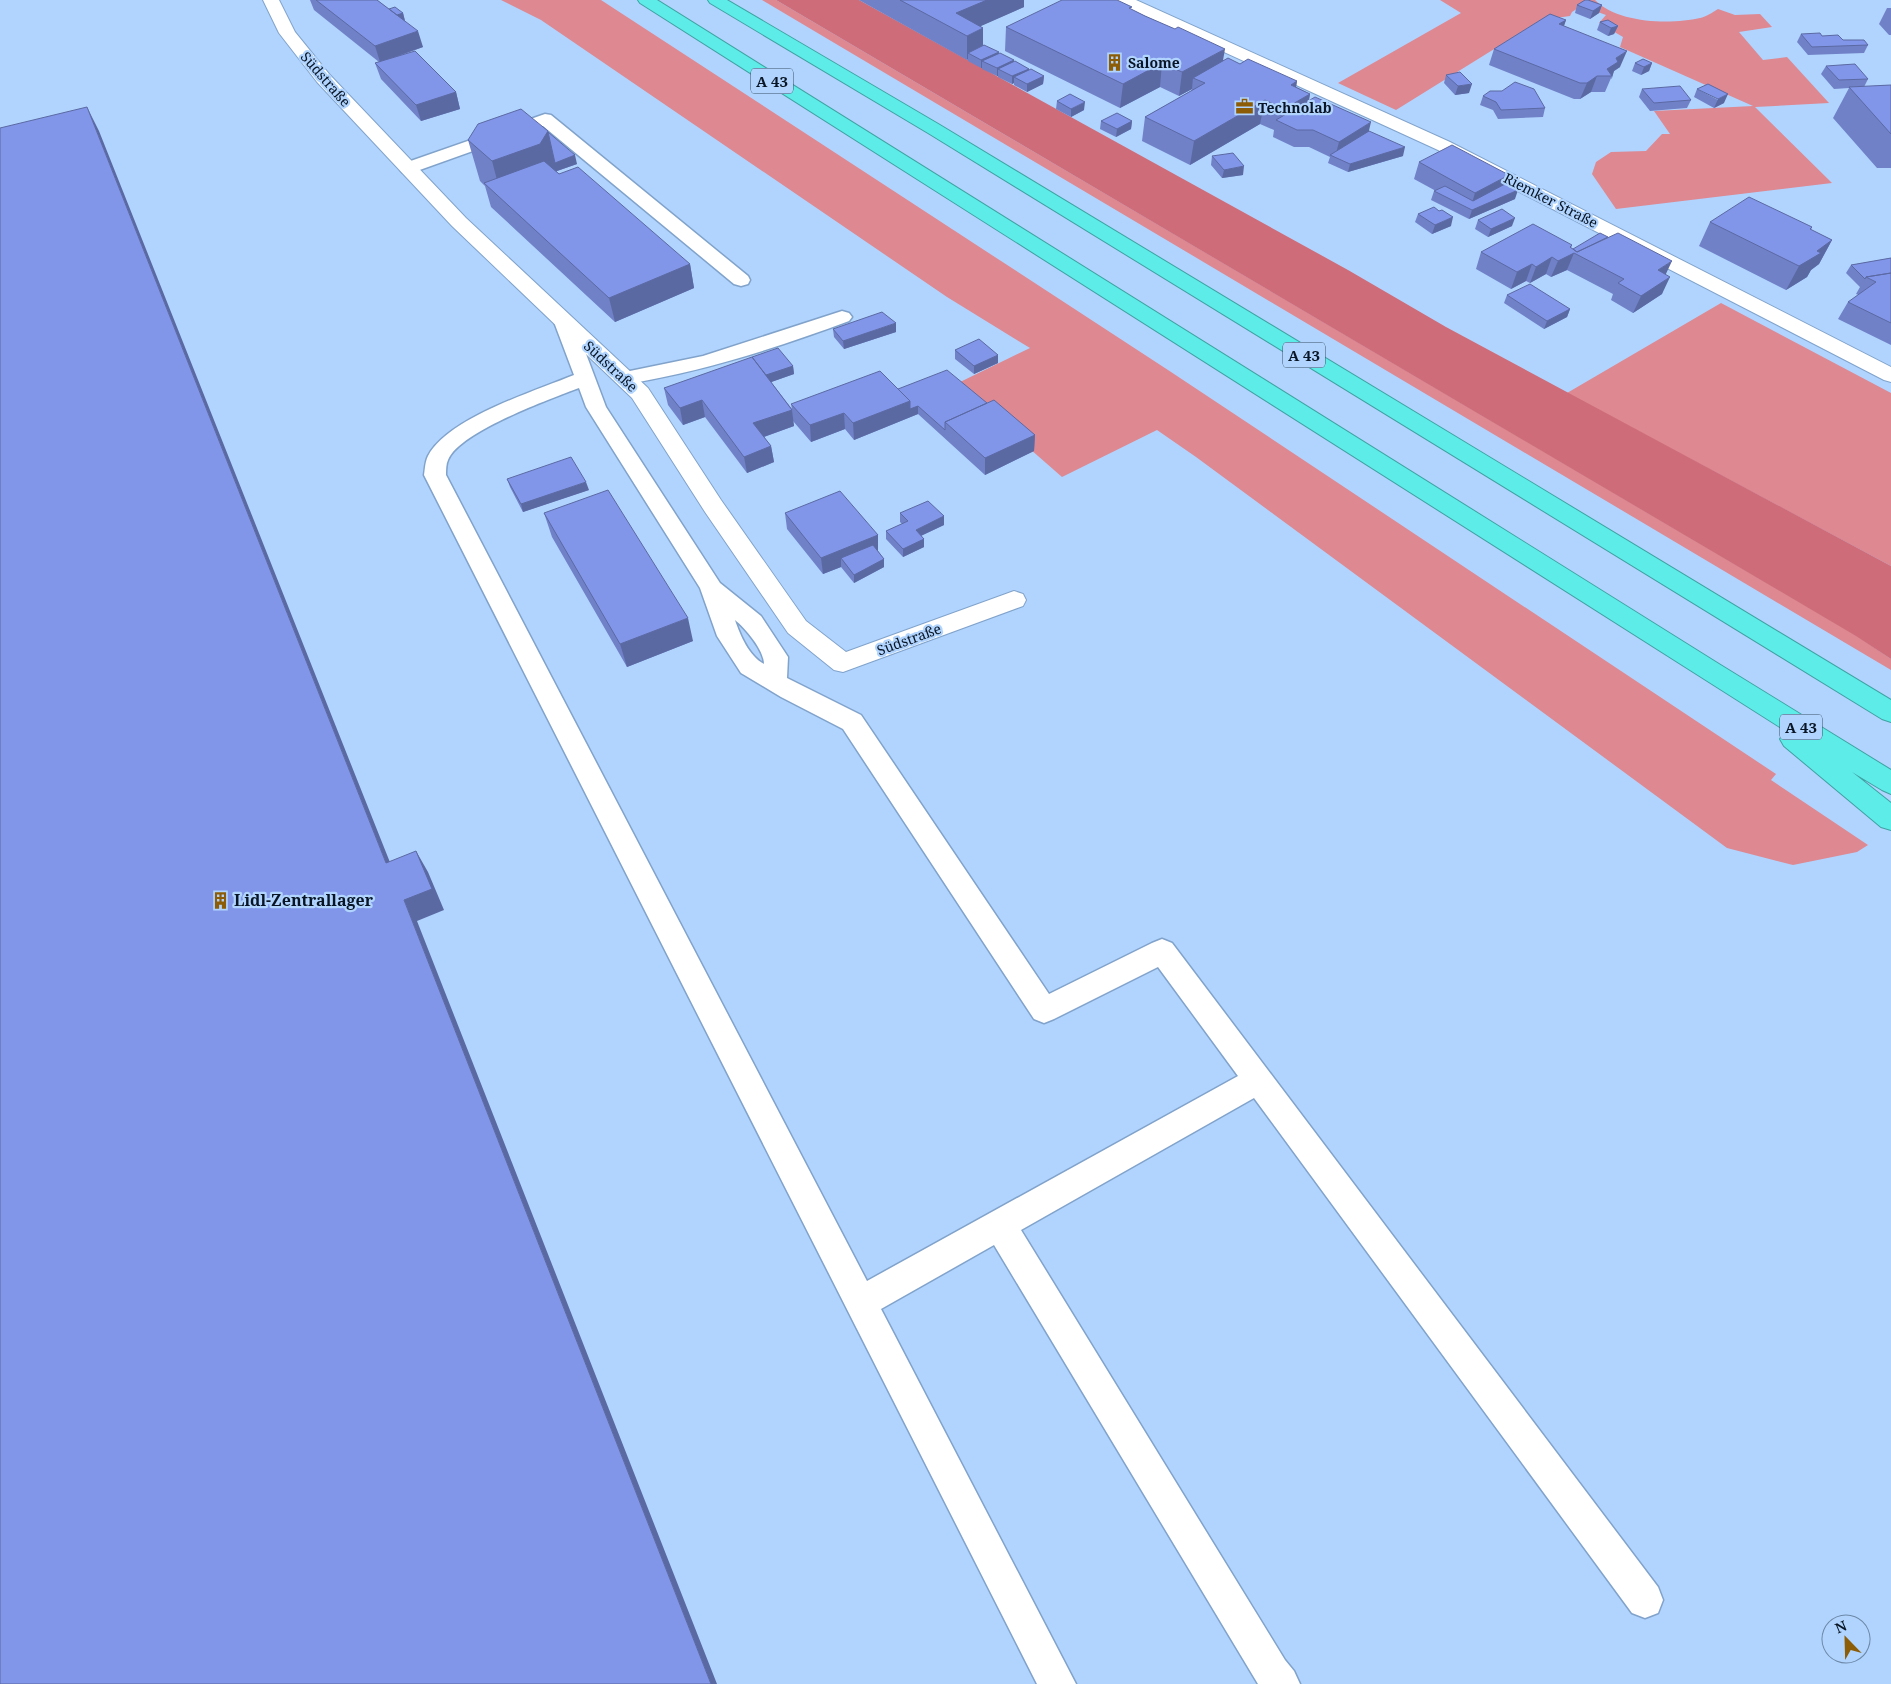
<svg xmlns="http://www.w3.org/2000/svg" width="1891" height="1684" viewBox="0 0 1891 1684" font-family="'Noto Serif',serif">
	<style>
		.green { fill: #de8892 }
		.forest { fill: #ce6c79 }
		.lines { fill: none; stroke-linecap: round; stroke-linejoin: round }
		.lane-casing { stroke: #81a3cb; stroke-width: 3 }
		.street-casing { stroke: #81a3cb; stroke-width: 2 }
		.highway-casing { stroke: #40a1a3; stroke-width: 2 }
		.lane { fill: #fff; fill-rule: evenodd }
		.street { fill: #fff; fill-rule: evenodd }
		.highway { fill: #5dece8; fill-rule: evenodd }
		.wall { fill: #7081c8 }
		.shaded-wall { fill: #5b69a3 }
		.building { fill: #8296e9; stroke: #5b69a3 }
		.labels { text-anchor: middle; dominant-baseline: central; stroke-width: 4.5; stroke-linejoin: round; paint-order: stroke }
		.far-poi-label { font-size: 14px; font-weight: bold; fill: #091524; stroke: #b0d4fe; text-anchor: start }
		.far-street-label { font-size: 14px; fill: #091524; stroke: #b0d4fe }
		.shield { fill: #b0d4fe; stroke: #3b4e65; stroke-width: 1 }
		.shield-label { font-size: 15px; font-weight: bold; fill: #091524 }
		.poi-label { font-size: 16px; font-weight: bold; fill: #091524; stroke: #b0d4fe; text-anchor: start }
	</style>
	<rect width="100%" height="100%" fill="#b0d4fe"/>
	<path class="green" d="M501 0H601L1168 370 1776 774 1771 780 1868 845 1857 852 1793 865 1727 848 1196 457 1157 430 1062 477 956 384 1030 348 947 297 541 20Z
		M762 0H776L1857 636 1891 659V670Z
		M1440 0H1595C1617 23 1670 25 1700 18 1706 17 1713 12 1718 9L1735 15 1760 14 1772 27 1739 32 1763 60 1787 57 1829 103 1755 107 1832 183 1616 209 1592 174 1596 162 1611 152 1646 151 1662 134H1670L1654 111 1753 106 1620 47 1623 37 1599 23 1606 15 1581 6 1572 12 1570 16 1541 20 1396 110 1338 83 1461 13Z
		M1721 303 1891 393V566L1567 393Z"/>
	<path class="forest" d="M776 0H859L1348 270 1446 327 1891 566V659L1856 636Z"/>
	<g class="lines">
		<defs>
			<path id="lane" d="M545 114 551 115 748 276 750 280 748 284 741 286 734 284 543 126 414 172 408 173 402 172 399 168 402 164Z
				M842 311 849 313 852 317 849 321C776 348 702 372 625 384L618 382 615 378 618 374 625 372 703 356Z
				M564 316 571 318 574 322 606 407 720 583 761 616 788 657 787 678 861 715 1049 994 1152 943 1162 939 1172 943 1658 1587 1663 1600 1658 1613 1645 1618 1632 1613 1254 1098 1021 1230 1285 1660 1294 1671 1300 1684H1258L994 1245 881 1309 1076 1684H1037L424 475C425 469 425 462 428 456 448 418 535 391 574 375L554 322 557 318ZM579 388 586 407 700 588 717 636 741 673 781 697 843 729 1034 1019 1044 1023 1054 1019 1158 967 1238 1076 867 1281 446 475C446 470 446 464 448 460 459 432 550 399 579 388ZM735 620C745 628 764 650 764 664 749 656 740 635 735 620Z"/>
			<path id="street" d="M263 0H279L295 32 329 74 466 218 648 388 721 500 806 621 846 652 1014 591 1023 594 1026 600 1023 606 843 672 834 670 788 633 705 512 632 398 452 226 317 82 279 33Z
				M1115 0H1136L1450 142 1891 367V382L1884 380 1438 150 1117 3Z"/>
			<path id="highway" d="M638 0H657L1719 664 1891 770V794L1882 790 1852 772 1891 803V830L1881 827 1784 746 1780 739 1784 732 1786 731 640 3Z
				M708 0H727L940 125 1891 700V722L1882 719 928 133 710 3Z"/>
		</defs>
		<use href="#lane" class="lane-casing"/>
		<use href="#street" class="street-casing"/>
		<use href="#highway" class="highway-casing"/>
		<use href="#lane" class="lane"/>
		<use href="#street" class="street"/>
		<use href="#highway" class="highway"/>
	</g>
	<path class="wall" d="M310 0H377L389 9 403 13 405 21 423 47 399 56 456 92 460 109 421 121 381 79 375 63 379 62 314 10Z
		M859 0H1024V7L980 26 983 28V45L1014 62 1029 69V70L1044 76 1043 84 1027 92 1014 85V83L1012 84 998 77V76H997L982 69V68H981L968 61V59L967 60Z
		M1577 5H1602L1599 13 1590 19 1575 13Z
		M1887 8H1891V35H1889L1879 24Z
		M1132 10 1223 61 1240 64 1297 81 1296 87 1310 94 1309 101 1369 131 1403 156 1348 172 1328 163 1330 157 1309 147H1294L1273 137 1274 130 1260 124 1190 165 1142 141 1145 117 1191 91 1192 89 1179 96 1160 87 1120 108 1005 51 1006 27Z
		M1566 20 1564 26 1620 67 1614 71 1605 92H1591L1580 99H1574L1489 65 1494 49Z
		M1600 22 1618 26 1614 34 1608 36 1597 30Z
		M1801 34 1822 36 1868 45 1864 53 1808 55 1797 42Z
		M1635 63H1652L1649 71 1641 75 1632 71Z
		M1826 66 1868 79 1864 87 1891 85V168H1877L1833 118 1849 88 1834 89 1821 74Z
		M1446 75 1469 93 1455 95 1444 83Z
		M1642 89 1691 100 1687 108 1650 111 1639 97Z
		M1697 89 1724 103 1714 108 1694 97Z
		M1483 96 1545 108 1543 117 1498 119 1493 110 1480 105Z
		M1057 101 1084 110 1071 117 1056 109Z
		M1101 121H1132L1131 129 1116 137 1100 129Z
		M548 132 577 164 557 171V172L690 264 694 288 615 322 491 207 485 186 480 181 468 140Z
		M1212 156 1243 175 1222 178 1211 165Z
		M1419 162 1506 184 1515 199 1469 219 1431 200 1434 191H1436L1414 179Z
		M1418 214 1451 226 1432 234 1415 222Z
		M1478 220 1512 226 1488 237 1475 229Z
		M1710 222 1812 227 1811 230 1832 240 1819 264 1811 270 1807 277 1786 290 1699 246Z
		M1571 248 1666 275 1662 294 1633 313 1611 300 1613 294 1567 270 1551 277 1546 274 1530 283 1526 281 1511 289 1476 269 1481 252Z
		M1891 258V345L1838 319 1848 302 1859 295 1856 294 1860 287 1846 273 1851 265Z
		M1507 295 1570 309 1567 317 1544 329 1504 303Z
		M833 329 896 332 844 349 834 337Z
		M955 350 998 363 974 374 955 359Z
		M793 366 794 374 771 382 792 409 791 404 898 389 987 403 1035 435 1034 451 985 475 918 414 854 440 845 429 811 442 793 421 794 426 764 437 771 446 774 462 747 473 705 417 683 425 668 405 664 388Z
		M507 479 589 490 523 512 510 487Z
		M544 513 693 641 627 667 552 537Z
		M785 513 878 535V551L884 559V567L854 583 841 567 823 574 787 529Z
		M900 513 944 516V525L921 536 924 539V547L903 557 886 539V531L902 524 900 522Z"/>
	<path class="shaded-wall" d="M987 0H1024V7L963 34 956 13Z
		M1602 5 1599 13 1590 19 1593 11Z
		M403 13 405 21 392 17Z
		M1566 20 1560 36 1559 24Z
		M1618 26 1614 34 1608 36 1611 28Z
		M983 28V52L968 53V59L967 60V36Z
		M418 31 423 47 380 62 375 46Z
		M1225 49 1221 72 1193 78 1192 89 1179 96 1182 72Z
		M1627 51 1620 67 1614 71 1612 78 1611 79 1612 76 1607 69 1616 58Z
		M999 52 998 61H982V68H981V60Z
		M1014 60V69H998V76H997V68Z
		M1162 63 1160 87 1120 108 1123 84Z
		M1652 63 1649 71 1641 75 1644 67Z
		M1029 69 1028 77H1014V83L1012 84V76Z
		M1044 76 1043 84 1027 92V84Z
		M1597 76 1591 92 1580 99 1587 83Z
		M1297 81 1293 104 1310 94 1305 117 1281 123 1284 109 1291 85Z
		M1472 84 1469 93 1455 95 1458 86Z
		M456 92 460 109 421 121 416 105Z
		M1728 94 1724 103 1714 108 1718 99Z
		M1265 100 1260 124 1190 165 1194 141Z
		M1085 102 1084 110 1071 117V109Z
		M87 107 99 131 399 885 386 863Z
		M1132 121 1131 129 1116 137 1117 129Z
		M1371 122 1367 139 1335 157 1339 142Z
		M548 131 555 163 575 155 577 164 557 171 502 199 492 161Z
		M1405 147 1403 156 1348 172 1350 164Z
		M1244 166 1243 175 1222 178 1224 170Z
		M1509 175 1503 192 1470 209 1475 193Z
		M1518 190 1515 199 1469 219 1472 210Z
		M1453 217 1451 226 1432 234 1435 225Z
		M1515 218 1512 226 1488 237 1491 229Z
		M1832 240 1819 264 1811 270 1807 277 1786 290 1799 266 1817 251Z
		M1572 245 1568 256 1574 253 1567 270 1551 277 1558 261 1570 247Z
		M1552 257 1546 274 1530 283 1536 267Z
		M1672 261 1664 278 1658 270Z
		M690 264 694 288 615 322 609 298Z
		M1532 264 1526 281 1511 289 1517 272Z
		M1670 277 1662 294 1633 313 1641 296Z
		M1570 309 1567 317 1544 329 1547 321Z
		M896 323V332L844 349 843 341Z
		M998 355V363L974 374V366Z
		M793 366 794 374 763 385 762 376Z
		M702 400 705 417 683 425 680 408Z
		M910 401 918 406V414L854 440 853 423Z
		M792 410 794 426 755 440 753 423Z
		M844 413 845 429 811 442 810 425Z
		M1035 435 1034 451 985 475V458Z
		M771 446 774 462 747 473 744 457Z
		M586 482 589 490 523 512 521 504Z
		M944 516V525L916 538V530Z
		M878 535V551L846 565 841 558V567L823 574 821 558Z
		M924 539V547L903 557V549Z
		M884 559V567L854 583V575Z
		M688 618 693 641 627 667 620 644Z
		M416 851 428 872 444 910 417 921 717 1684H711L404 900Z"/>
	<path class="building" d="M316 0H377L418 31 375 46Z
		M900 0H987L956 13 983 28 967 36Z
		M1062 0H1117L1132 7 1129 8 1145 16 1175 29 1178 27 1225 49 1182 72 1162 63 1123 84 1006 27Z
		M1585 0H1588L1602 5 1593 11 1577 5Z
		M395 7 403 13 397 15 389 9Z
		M1550 14 1566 20 1559 24 1627 51 1616 58 1618 62 1607 69 1612 76H1597L1587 83H1580L1494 49Z
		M1608 20 1618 26 1611 28 1600 22Z
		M1820 33 1822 36 1838 35 1843 40H1864L1868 45 1812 47 1801 34Z
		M984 45 999 52 981 60 968 53Z
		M415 51 456 92 416 105 375 63Z
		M1000 53 1014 60 997 68 982 61Z
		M1228 58 1240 64 1248 59 1297 81 1291 85 1310 94 1284 109 1265 100 1194 141 1145 117 1205 83 1193 78Z
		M1643 59 1652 63 1644 67 1635 63Z
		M1015 61 1029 69 1012 76 998 69Z
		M1855 64 1868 79 1839 80 1826 66Z
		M1031 69 1044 76 1027 84 1014 77Z
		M1460 72 1472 84 1458 86 1446 75Z
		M1515 82 1534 89 1545 108 1501 110 1496 102 1483 96 1490 91H1502Z
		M1708 84 1728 94 1718 99 1697 89Z
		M1891 85V134L1849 87Z
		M1680 86 1691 100 1654 103 1642 89Z
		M1070 94 1085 102 1071 109 1057 101Z
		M1315 97 1371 122 1339 142 1313 130H1297L1276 120Z
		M87 107 386 863 416 851 432 889 404 900 711 1684H0V128Z
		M521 109 548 131 540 144 492 161 468 140 478 124Z
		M1117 113 1132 121 1117 129 1101 121Z
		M1369 131 1405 147 1350 164 1330 155Z
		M548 132 575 155 555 163Z
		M1452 145 1509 175 1475 193 1419 162Z
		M1233 153 1244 166 1224 170 1212 156Z
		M544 161 559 174 578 167 690 264 609 298 484 183Z
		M1505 184 1518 190 1472 210 1434 191 1445 186 1473 201Z
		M1749 197 1812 227 1810 229 1832 240 1817 251 1821 253 1799 266 1710 222Z
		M1434 207 1439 211 1442 210 1453 217 1435 225 1418 214Z
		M1502 209 1515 218 1491 229 1478 220Z
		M1533 224 1572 245 1570 247 1577 252 1618 233 1672 261 1658 270 1670 277 1641 296 1618 283 1624 279 1574 253 1558 261 1552 257 1536 267 1532 264 1517 272 1481 252Z
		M1600 233 1608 237 1577 252 1573 249Z
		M1891 258V273L1866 277 1865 279 1851 265Z
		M1891 273V323L1848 302 1876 282 1866 277Z
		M1530 284 1570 309 1547 321 1507 295Z
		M882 312 896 323 843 341 833 329Z
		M979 339 998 355 974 366 955 350Z
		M778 348 793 366 766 375 752 357Z
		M752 357 792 410 753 423 771 446 744 457 702 400 680 408 664 388Z
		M947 370 987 403 945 422V430L918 406 910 409V401L898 389Z
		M880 371 910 401 853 423 844 413 810 425 791 404Z
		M994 400 1035 435 985 458 945 422Z
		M571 457 586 482 521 504 507 479Z
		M608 490 688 618 620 644 544 513Z
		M840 491 878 535 821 558 785 513Z
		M928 501 944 516 916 530 924 539 903 549 886 531 908 521 900 513Z
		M873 545 884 559 854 575 841 558Z"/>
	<defs>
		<symbol id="building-bare" viewBox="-9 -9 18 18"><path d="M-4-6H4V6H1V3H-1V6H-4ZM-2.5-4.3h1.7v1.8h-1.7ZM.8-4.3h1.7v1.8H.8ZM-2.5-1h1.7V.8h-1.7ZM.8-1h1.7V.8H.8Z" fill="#8d5c06" stroke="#b0d4fe" stroke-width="2.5" paint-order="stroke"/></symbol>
		<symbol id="office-bare" viewBox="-9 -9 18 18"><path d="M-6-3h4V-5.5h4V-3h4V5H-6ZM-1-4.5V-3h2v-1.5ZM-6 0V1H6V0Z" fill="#8d5c06" stroke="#b0d4fe" stroke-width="2.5" paint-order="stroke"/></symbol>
	</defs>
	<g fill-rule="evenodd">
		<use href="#building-bare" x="1102" y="50" width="25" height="25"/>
		<use href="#office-bare" x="1232" y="94" width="25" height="25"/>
		<use href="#building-bare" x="208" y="888" width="25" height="25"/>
	</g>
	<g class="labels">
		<g class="far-poi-label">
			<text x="1128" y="62">Salome</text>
			<text x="1258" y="107">Technolab</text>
		</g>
		<g class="far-street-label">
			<text transform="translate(326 79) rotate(49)">Südstraße</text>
			<text transform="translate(1551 200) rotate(27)">Riemker Straße</text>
			<text transform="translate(611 366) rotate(43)">Südstraße</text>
			<text transform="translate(909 639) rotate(-20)">Südstraße</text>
		</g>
		<g class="shield">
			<rect x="751" y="68.5" width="42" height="25" rx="4"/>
			<rect x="1283" y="342.5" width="42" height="25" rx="4"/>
			<rect x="1780" y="714.5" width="42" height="25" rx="4"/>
		</g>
		<g class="shield-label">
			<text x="772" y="81">A 43</text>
			<text x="1304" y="355">A 43</text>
			<text x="1801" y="727">A 43</text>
		</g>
		<g class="poi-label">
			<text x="234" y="900">Lidl-Zentrallager</text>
		</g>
	</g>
	<g transform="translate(1846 1639) rotate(337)"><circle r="24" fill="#b0d4fe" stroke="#6d88a7"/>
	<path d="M0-4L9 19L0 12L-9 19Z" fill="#8d5c06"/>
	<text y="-8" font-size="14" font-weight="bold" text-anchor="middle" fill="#091524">N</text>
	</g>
</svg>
